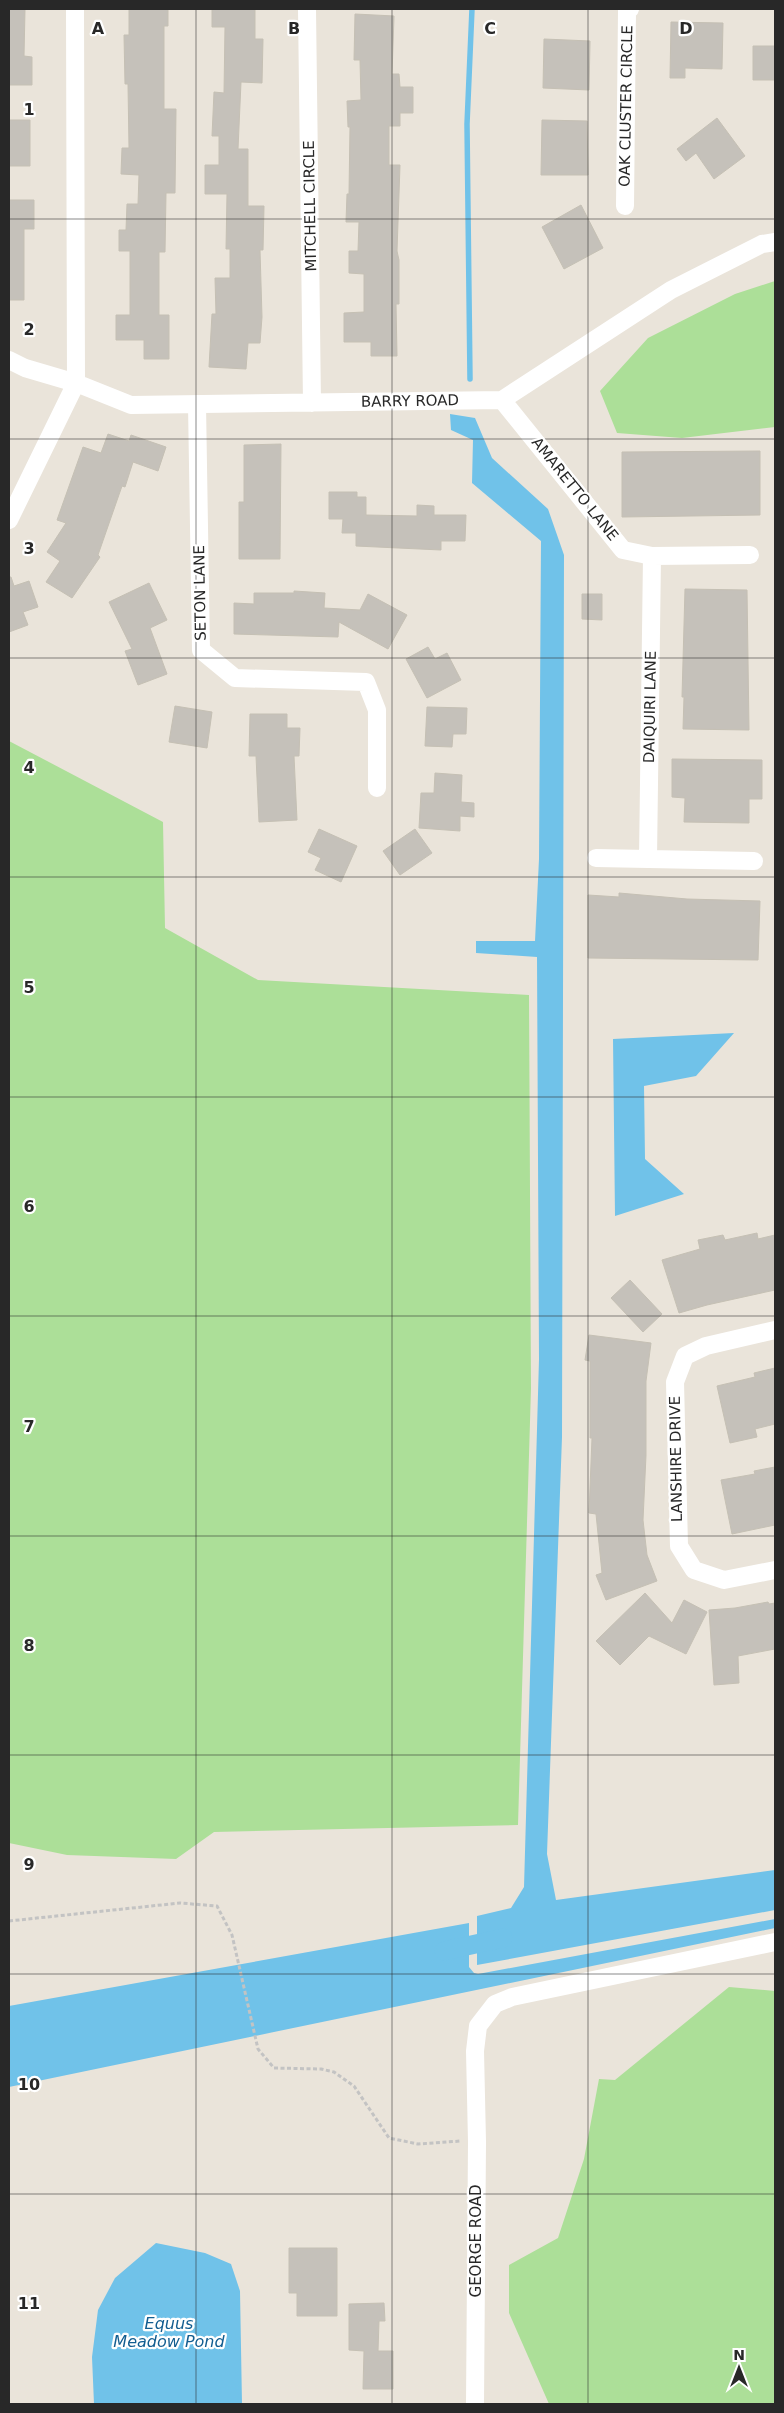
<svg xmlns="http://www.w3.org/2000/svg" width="784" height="2413" viewBox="0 0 784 2413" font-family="'DejaVu Sans',sans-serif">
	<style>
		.green { fill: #acdf98 }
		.water { fill: #70c2e9 }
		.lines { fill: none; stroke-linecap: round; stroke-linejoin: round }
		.stream { stroke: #70c2e9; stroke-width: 5.5 }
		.canal { stroke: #70c2e9; stroke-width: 19 }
		.building { fill: #c5c1ba; stroke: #c5c0b4 }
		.path { stroke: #c3c3c3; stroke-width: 3; stroke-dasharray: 4 2.5; stroke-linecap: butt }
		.minor { stroke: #fff; stroke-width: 18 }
		.grid { fill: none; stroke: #282828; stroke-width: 1; stroke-opacity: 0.55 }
		.labels { text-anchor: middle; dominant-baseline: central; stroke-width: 4.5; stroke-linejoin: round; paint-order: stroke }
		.street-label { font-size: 15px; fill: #282828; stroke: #fff }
		.water-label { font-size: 16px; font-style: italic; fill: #135e91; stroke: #fff }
		.grid-label { font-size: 16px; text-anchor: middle; font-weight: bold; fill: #282828; stroke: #fff; stroke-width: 4.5; stroke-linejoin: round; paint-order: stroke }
	</style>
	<rect width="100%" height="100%" fill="#eae4da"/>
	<path class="green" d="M775 281V427L682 438 617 433 600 391 648 338 735 294Z
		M9 741 163 822 165 928 258 980 529 995 531 1388 518 1825 214 1832 176 1859 67 1855 9 1843Z
		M729 1987 775 1991V2404H549L509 2313V2265L558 2238 584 2159 599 2079 615 2080Z"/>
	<path class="water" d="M450 414 475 418 492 458 548 509 564 555 562 1437 547 1854 556 1900 775 1870V1910L477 1965V1916L511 1908 524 1887 539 1359 537 957 476 953V941H535L539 859 541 541 472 483 473 440 451 430Z
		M734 1033 696 1076 644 1086 645 1159 684 1194 615 1216 613 1039Z
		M775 1919V1928L9 2087V2006L469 1923V1967L474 1973 478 1974Z
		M156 2243 205 2253 231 2264 240 2291 242 2404H94L92 2357 98 2310 115 2278Z"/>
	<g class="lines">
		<path class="stream" d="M470 379 467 124 472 9"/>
		<path class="canal" d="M444 1951 503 1938"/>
	</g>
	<path class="building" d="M9 9H25L24 56 32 57V85H9Z
		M129 9H168V26H164V109H176L175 193H166L165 252H159V315H169V359H144V340H116V315H130V251H119V230H126L127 204H138L139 175 121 174 122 148H129L128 84H125L124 35H129Z
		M212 9H255V39H263L262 83 241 82 238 149H248V206H264L263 250H260L262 317 260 343H248L246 369 209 367 212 314H216L215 278H230V249H226L227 194H205V165H219V136H212L214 92 224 93 225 27H212Z
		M355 14 394 16 392 74H399L400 87H413V113H400V126H389V165H400L397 251 399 260V304H396L397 356H371V342H344V313L364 312V274L349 273V251H358L359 222H346L347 194H349L350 127H348L347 101 361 100 360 60H354Z
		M671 22 723 23 722 69 685 68V78H670Z
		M544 39 590 41 589 90 543 88Z
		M753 46H775V80H753Z
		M717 118 745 156 714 179 696 153 686 161 677 149Z
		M9 120H30V166H9Z
		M542 120 587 121 588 175H541Z
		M9 200H34V229H24V300H9Z
		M581 205 603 248 564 269 542 227Z
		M108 434 129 441 131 435 166 447 158 471 133 462 125 487 122 486 98 555 100 557 72 598 46 582 60 561 47 552 66 523 57 520 83 447 101 453Z
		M281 444 280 559H239V502H244V445Z
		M760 451V515L622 517V452Z
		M329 492H357V497H366V515L417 516V505L434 506V515H466L465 541H441V550L356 546V533H342L343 519H329Z
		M9 577H11L14 586 29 581 38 607 23 612 28 625 9 632Z
		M149 583 167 620 150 628 167 674 138 685 125 651 132 649 109 602Z
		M685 589 747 590 749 730 683 729 684 697H682Z
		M294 591 325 593 324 608 360 610 368 594 407 615 388 649 339 622 338 637 234 634V603L254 604V593H294Z
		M582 594H602V620L582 619Z
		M428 647 435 659 447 653 461 680 427 698 406 659Z
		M175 706 212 712 207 748 169 742Z
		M427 707 467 708 466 734H453L452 747 425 746Z
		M250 714H287V728H300L299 756H294L297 820 259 822 256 756H249Z
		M672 759 762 760V799H749V823L684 822 685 798 672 797Z
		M435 773 462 775 461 802 474 803V817L460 816V831L419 828 421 793H434Z
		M319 829 357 846 341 882 315 870 321 858 308 852Z
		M415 829 432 853 400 875 383 851Z
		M619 893 687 899 760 901 758 960 588 958V895L619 897Z
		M757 1233 758 1239 775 1235V1290L707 1305 679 1313 662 1260 700 1249 698 1240 723 1235 725 1240Z
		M630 1280 662 1314 643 1332 611 1298Z
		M589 1335 651 1343 646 1381V1455L643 1520 647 1555 657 1581 606 1600 596 1575 602 1573 596 1514 589 1513 592 1438H590V1361L585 1360Z
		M775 1368V1424L755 1429 757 1437 730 1443 717 1386 755 1377 754 1373Z
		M775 1467V1525L732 1534 721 1480 755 1474 754 1471Z
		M645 1593 672 1623 684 1600 707 1612 686 1654 649 1636 620 1665 596 1641Z
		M768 1602 769 1604 775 1603V1649L738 1656 739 1683 714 1685 709 1610 735 1608Z
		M289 2248H337V2316H297V2293H289Z
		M384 2303 385 2321H379L378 2351H393V2389H363L364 2351 349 2350V2304Z"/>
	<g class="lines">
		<path class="path" d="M9 1921 180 1903 217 1906 232 1935 258 2049 274 2068 321 2069 334 2072 354 2086 389 2138 418 2144 461 2141"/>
		<path class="minor" d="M307 9 312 403
			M625 206 627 11 630 9
			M9 360 25 368 76 383 131 405 502 400 671 290 762 244 775 242
			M502 400 623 550 652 556 750 555
			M197 404 201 650 235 678 366 682 377 710V788
			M9 520 76 383 75 9
			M596 858 754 861
			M648 859 652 556
			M775 1330 706 1346 685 1356 675 1382 679 1546 694 1570 724 1580 775 1570
			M475 2404 477 2142 475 2051 478 2026 495 2004 512 1997 775 1942"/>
	</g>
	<path class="grid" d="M196 9V2404M392 9V2404M588 9V2404M9 219H775M9 439H775M9 658H775M9 877H775M9 1097H775M9 1316H775M9 1536H775M9 1755H775M9 1974H775M9 2194H775"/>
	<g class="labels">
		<g class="street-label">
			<text transform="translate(626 106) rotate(-89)">OAK CLUSTER CIRCLE</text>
			<text transform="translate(310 206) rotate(-91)">MITCHELL CIRCLE</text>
			<text transform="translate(410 401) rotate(-1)">BARRY ROAD</text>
			<text transform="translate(575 489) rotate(51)">AMARETTO LANE</text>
			<text transform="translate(200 593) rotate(-91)">SETON LANE</text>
			<text transform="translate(650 707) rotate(-89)">DAIQUIRI LANE</text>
			<text transform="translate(676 1459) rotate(-91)">LANSHIRE DRIVE</text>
			<text transform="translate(476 2241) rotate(-90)">GEORGE ROAD</text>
		</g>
		<g class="water-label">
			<text x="169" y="2323">Equus<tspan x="169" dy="18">Meadow Pond</tspan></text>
		</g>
	</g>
	<g class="grid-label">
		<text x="98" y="34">A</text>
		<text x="294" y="34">B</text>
		<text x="490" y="34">C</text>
		<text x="686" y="34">D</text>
		<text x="29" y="115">1</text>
		<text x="29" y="335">2</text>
		<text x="29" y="554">3</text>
		<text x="29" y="773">4</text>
		<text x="29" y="993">5</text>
		<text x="29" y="1212">6</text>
		<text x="29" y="1432">7</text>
		<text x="29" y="1651">8</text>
		<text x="29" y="1870">9</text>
		<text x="29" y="2090">10</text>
		<text x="29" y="2309">11</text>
	</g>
	<rect width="784" height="2413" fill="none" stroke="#282828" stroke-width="20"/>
	<g transform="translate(739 2368)" stroke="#ffffff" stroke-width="4" paint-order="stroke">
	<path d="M0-4L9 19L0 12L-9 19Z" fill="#282828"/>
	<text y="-8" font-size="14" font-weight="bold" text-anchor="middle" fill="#282828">N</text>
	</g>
</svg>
